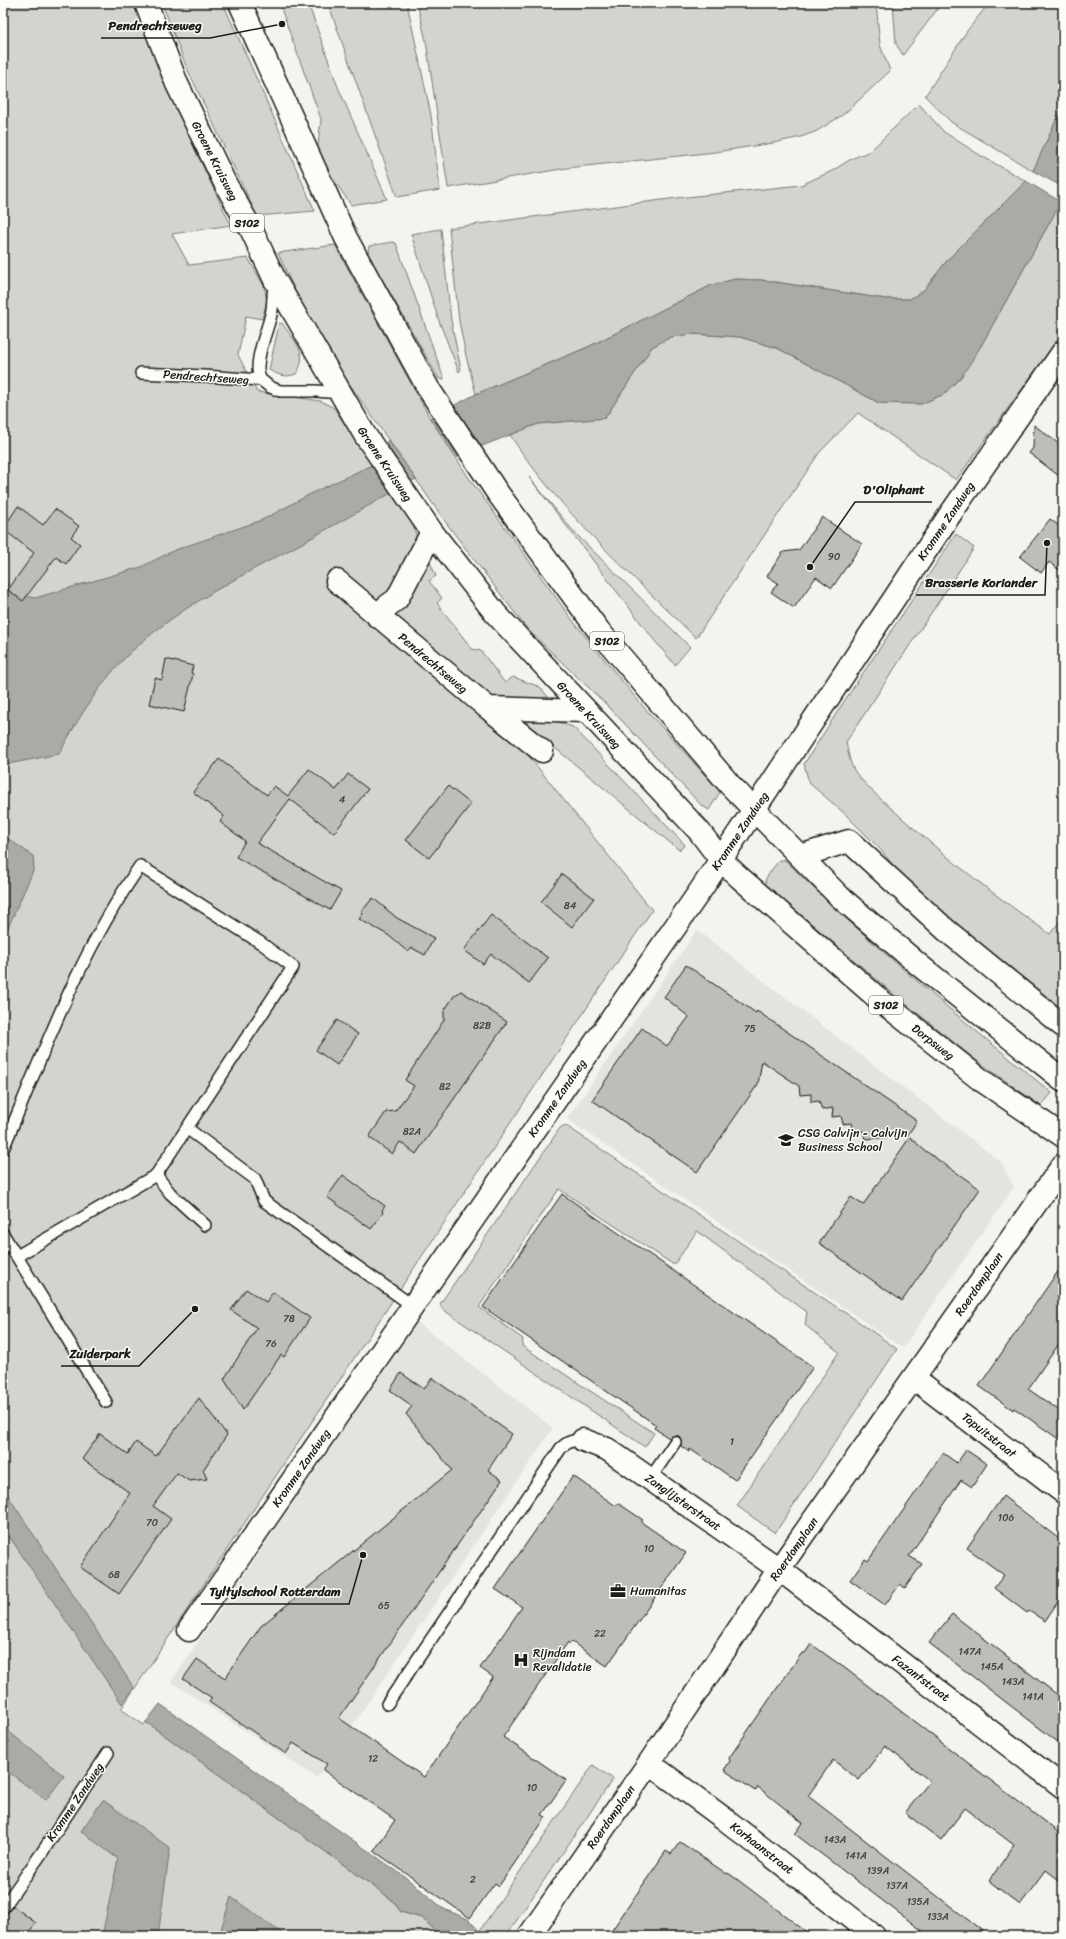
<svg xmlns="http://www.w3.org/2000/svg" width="1066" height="1939" viewBox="0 0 1066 1939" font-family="Sriracha,sans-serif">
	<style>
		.built { fill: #e4e3de }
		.green { fill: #d4d3cf; stroke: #787876 }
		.water { fill: #abaaa6; stroke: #72716f }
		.building { fill: #bebdba; stroke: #1c1c1c }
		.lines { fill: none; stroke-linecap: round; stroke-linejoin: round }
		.lane-casing { stroke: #1c1c1c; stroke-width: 14 }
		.street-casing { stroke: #1c1c1c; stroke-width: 25 }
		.primary-casing { stroke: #1c1c1c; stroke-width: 25 }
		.lane { stroke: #fdfcf7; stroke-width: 11 }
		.street { stroke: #fdfcf7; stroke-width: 22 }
		.primary { stroke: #fdfcf7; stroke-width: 22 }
		.labels { text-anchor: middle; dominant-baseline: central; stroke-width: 3; stroke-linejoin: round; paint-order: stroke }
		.number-label { font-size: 10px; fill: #444 }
		.shield { fill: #fdfcf7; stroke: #605f5e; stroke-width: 1 }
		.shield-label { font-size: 11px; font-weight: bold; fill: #1c1c1c }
		.street-label { font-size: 12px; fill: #1c1c1c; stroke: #fdfcf7 }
		.poi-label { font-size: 12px; fill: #1c1c1c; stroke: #fdfcf7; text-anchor: start }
		.leader { fill: none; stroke: #1c1c1c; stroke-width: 1.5 }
		.callout-dot { fill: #1c1c1c; stroke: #fdfcf7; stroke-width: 1.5 }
		.callout-label { font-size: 13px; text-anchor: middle; font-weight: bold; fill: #1c1c1c; stroke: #fdfcf7; stroke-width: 3; stroke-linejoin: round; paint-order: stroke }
	</style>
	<rect width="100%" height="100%" fill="#f4f3ee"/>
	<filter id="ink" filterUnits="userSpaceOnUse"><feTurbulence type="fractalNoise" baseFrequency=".025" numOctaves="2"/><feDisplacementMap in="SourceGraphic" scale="8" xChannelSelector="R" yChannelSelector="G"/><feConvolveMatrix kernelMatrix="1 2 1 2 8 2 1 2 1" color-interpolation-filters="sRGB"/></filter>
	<g filter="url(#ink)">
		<path class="built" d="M697 930 1001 1162 1014 1187 903 1348 567 1119Z
			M417 1322 553 1428 317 1778 171 1682Z"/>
		<path class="green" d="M3 3H135L197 154 231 225 172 234 189 265 248 258 264 286 267 301 262 319 246 316 238 355 257 392 321 401 334 408 372 465 316 492H392L412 520 416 535 417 548 427 563 430 562 436 576 429 581 442 598 437 603 472 649 481 651 505 683 513 677 540 687 552 702 494 700 467 679 652 910 121 1709 144 1725 146 1722 391 1899 401 1912 422 1918 441 1936H3Z
			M162 3H223L315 211 257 216 186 66Z
			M279 3H308L338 87 387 199 351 205 317 155 321 119Z
			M328 3H407L431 115 440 190 397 197Z
			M417 3H876L880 45 890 71 844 114 817 131 801 137 773 143 716 152 567 168 448 188 426 41Z
			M893 3H942L903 55 896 44Z
			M989 3H1063V105L1033 171 951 122 925 96 967 31Z
			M919 104 944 132 978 154 1026 181 949 258 924 290 910 299H886L762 280 735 279 712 285 588 347 476 394 466 356 459 321 449 228 677 198 801 185 832 171 851 159 870 151Z
			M1061 202 1063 203V332L956 480 858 413 819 453 696 638C631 574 560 512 510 435L538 424 605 418 652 347 671 337 692 334 740 337 777 348 879 403 921 404 944 394 981 346Z
			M441 229 451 320 461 370 459 372 439 321 411 234Z
			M392 242 396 243 444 379H439L368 254 369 246Z
			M335 245 430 418 471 481 576 625 641 704 720 792 709 810 701 805 608 706 528 630 447 524 330 356 301 304 278 253Z
			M282 323C294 341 310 354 296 374 285 378 279 375 269 370L279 324Z
			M529 477 574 532 690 647 675 665 654 640Z
			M956 534 974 548 846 742C848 752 850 765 856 773 869 790 887 804 902 818 949 860 998 898 1050 934L1063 917V1009L913 890 880 849 844 813 809 783 804 764 841 706Z
			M529 720 555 721 573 727 685 845 679 850 526 724Z
			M779 860H785C869 944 960 1018 1052 1093L1041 1106 976 1060 896 996 765 884 766 878Z
			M565 1125 859 1322 897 1349 775 1533 737 1506 839 1352 805 1325 807 1312 697 1231 674 1265 559 1189 479 1307 523 1339 522 1346 654 1433 645 1447 442 1309 440 1304 560 1128Z
			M593 1765 613 1779 506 1936H483L478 1933Z"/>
		<path class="water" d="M1063 105V187L1033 171Z
			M1026 181 1061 202 981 346 962 376 944 394 921 404 879 403 777 348 740 337 692 334 671 337 652 347 605 418 538 424 467 452 456 458 430 418 476 394 588 347 712 285 735 279 762 280 886 299H910L924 290 949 258Z
			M388 440 416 479C376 501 337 524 297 546 235 579 159 617 113 671 91 697 75 725 59 754L3 765V582L21 595 35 598 141 567 175 550 262 520 314 492 372 465Z
			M3 835 33 856 34 869 3 939Z
			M3 1488 134 1688 122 1704 3 1527Z
			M160 1704 405 1877 444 1909 468 1919 484 1936H441L422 1918 401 1912 391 1899 146 1722Z
			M3 1727 64 1776 46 1800 3 1768Z
			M103 1800 170 1848 158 1936H102L118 1859 81 1831Z
			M231 1897 286 1936H219Z"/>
		<path class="building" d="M1034 425 1063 447V479L1029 453 1033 448Z
			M18 506 43 525 55 509 79 526 71 537 80 544 66 564 56 557 23 601 8 590 34 553 3 529Z
			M822 517 862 544 832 588 816 577 794 608 771 592 778 583 767 576 783 552 799 550Z
			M1050 519 1063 529V573L1049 562 1041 573 1020 557Z
			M166 659 193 666 191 673 193 674 184 712 149 704 155 678 162 680Z
			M219 759 267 795 274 786 288 796 309 769 336 790 348 774 368 789 334 833 290 799 257 843 341 891 330 910 236 857 245 841 220 822 224 816 193 792Z
			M448 786 471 804 429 858 406 840Z
			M562 874 594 898 572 927 541 902Z
			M373 898 397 918 434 938 425 955 412 948 408 952 388 935 359 919 363 914 361 912Z
			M491 915 548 958 529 983 491 954 483 964 464 950Z
			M686 965 756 1013 757 1011 917 1121 907 1136 865 1139 863 1131 854 1132 852 1123 843 1124 841 1116 832 1117 833 1108 822 1110 819 1101 811 1102V1094L800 1095 799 1086 762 1061 758 1084 697 1172 592 1100 642 1028 667 1046 689 1017 664 997Z
			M461 991 507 1022 416 1154 400 1142 392 1154 369 1137 386 1112 395 1111 414 1086 405 1080 444 1020V1011L454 996Z
			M337 1020 358 1034 337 1065 316 1050Z
			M910 1137 924 1150 980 1189 902 1301 819 1243 851 1197 863 1205Z
			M343 1175 385 1206 382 1210 383 1213 371 1229 327 1197Z
			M562 1194 813 1367 735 1480 690 1449 689 1452 681 1446V1439L679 1436H672L669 1438 654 1428 656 1425 483 1307Z
			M1063 1264V1338L1028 1389 1063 1413V1442L1014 1408 1013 1410 979 1386Z
			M246 1289 266 1302 273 1292 310 1318 284 1357 281 1355 243 1410 224 1379 257 1328 231 1310Z
			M401 1373 424 1389 432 1378 512 1434 488 1470 502 1480 339 1718 424 1777 493 1677 480 1668 522 1607 495 1589 573 1476 616 1506 618 1503 643 1520 641 1522 686 1553 607 1666 572 1642 570 1644 568 1642 503 1737 566 1780 542 1815 546 1817 499 1886 495 1883 470 1918 374 1851 395 1820 323 1770 327 1764 293 1743 286 1754 209 1702 212 1698 183 1679 197 1659 225 1678 261 1626 452 1470 406 1414 412 1406 390 1390Z
			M199 1398 227 1435 203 1470 207 1479 189 1481 177 1473 153 1506 171 1519 119 1594 80 1567 130 1493 82 1459 100 1434 128 1454 136 1442 156 1456Z
			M966 1450 987 1464 972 1487 961 1480 909 1556 922 1564 905 1588 900 1584 885 1605 850 1580 865 1559 868 1561 943 1453 957 1463Z
			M1003 1496 1063 1542V1594L1045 1621 1029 1611 1027 1613 994 1588 1004 1575 967 1548Z
			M952 1614 1063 1699V1746L929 1643Z
			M811 1644 846 1669 1063 1836V1883L1046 1870 1020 1905 989 1881 1014 1845 965 1808 941 1840 905 1813 930 1781 885 1746 859 1780 833 1760 808 1796 989 1936H929L795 1834 803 1823 758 1787 755 1791 724 1770 730 1761 729 1758 773 1694 802 1653H805Z
			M680 1842 727 1874 728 1873 738 1880 812 1936H608L666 1851 671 1854Z
			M13 1906 36 1923 26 1936H3V1915L8 1912Z"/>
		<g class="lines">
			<defs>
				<path id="lane" d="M141 373 204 376 261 380 270 387 280 391H316L340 393
					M261 380C251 365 269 328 272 310 273 301 273 293 274 284
					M188 1129 255 1179 264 1201 413 1306
					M3 1149C43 1053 80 952 140 866L261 943 293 967 156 1175 17 1256
					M156 1175 170 1193 205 1225
					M3 1234 106 1402
					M650 1479 675 1442
					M387 1704 561 1448C568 1441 574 1440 583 1440
					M3 1908 43 1851 108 1753"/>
				<path id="street" d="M337 581 488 708 542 751
					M378 617 386 607 397 599 432 532
					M488 708 585 711
					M800 856 849 841 946 930 1063 1026
					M914 1378 1063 1492
					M583 1440 607 1449 779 1569 1063 1787
					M189 1630 700 891 949 516 1063 352
					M649 1763 726 1820 874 1936
					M529 1936 649 1763 779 1569 1063 1165"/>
				<path id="primary" d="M146 3 177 84 225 183 251 229 275 280 365 435 432 532 496 614 699 831 721 860 739 877 881 1001 981 1080 1063 1136
					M240 3 346 238 428 388 497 492 599 631 730 785 840 897 919 965 1063 1080"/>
			</defs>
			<use href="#lane" class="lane-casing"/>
			<use href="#street" class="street-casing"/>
			<use href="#primary" class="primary-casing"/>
			<use href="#lane" class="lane"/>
			<use href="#street" class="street"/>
			<use href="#primary" class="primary"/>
		</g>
	</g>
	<defs>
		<symbol id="school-bare" viewBox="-9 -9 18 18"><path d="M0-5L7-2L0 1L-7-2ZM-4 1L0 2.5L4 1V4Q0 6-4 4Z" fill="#1c1c1c" stroke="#fdfcf7" stroke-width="2.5" paint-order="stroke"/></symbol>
		<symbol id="office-bare" viewBox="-9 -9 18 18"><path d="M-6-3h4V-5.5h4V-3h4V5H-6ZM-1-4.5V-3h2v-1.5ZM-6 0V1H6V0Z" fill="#1c1c1c" stroke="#fdfcf7" stroke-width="2.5" paint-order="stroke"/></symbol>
		<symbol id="hospital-bare" viewBox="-9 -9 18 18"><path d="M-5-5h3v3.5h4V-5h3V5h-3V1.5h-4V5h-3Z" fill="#1c1c1c" stroke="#fdfcf7" stroke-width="2.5" paint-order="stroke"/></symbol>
	</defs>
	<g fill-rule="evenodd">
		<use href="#school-bare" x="775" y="1129" width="22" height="22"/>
		<use href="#office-bare" x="607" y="1580" width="22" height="22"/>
		<use href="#hospital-bare" x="510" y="1649" width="22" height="22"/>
	</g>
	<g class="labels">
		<g class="number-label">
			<text x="834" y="557">90</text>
			<text x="342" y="800">4</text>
			<text x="570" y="906">84</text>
			<text x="482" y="1026">82B</text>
			<text x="750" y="1029">75</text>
			<text x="445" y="1087">82</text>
			<text x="412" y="1132">82A</text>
			<text x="289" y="1319">78</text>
			<text x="271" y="1344">76</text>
			<text x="732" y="1442">1</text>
			<text x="1006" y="1518">106</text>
			<text x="152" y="1523">70</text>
			<text x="649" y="1549">10</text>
			<text x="114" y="1575">68</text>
			<text x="384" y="1606">65</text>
			<text x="600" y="1634">22</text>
			<text x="970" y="1652">147A</text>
			<text x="992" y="1667">145A</text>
			<text x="1013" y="1682">143A</text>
			<text x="1033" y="1697">141A</text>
			<text x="373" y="1759">12</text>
			<text x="532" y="1788">10</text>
			<text x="835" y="1840">143A</text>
			<text x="856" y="1856">141A</text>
			<text x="878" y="1871">139A</text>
			<text x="473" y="1880">2</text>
			<text x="897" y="1886">137A</text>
			<text x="918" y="1902">135A</text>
			<text x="938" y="1917">133A</text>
		</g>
		<g class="shield">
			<rect x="230" y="214" width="34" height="18" rx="3"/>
			<rect x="590" y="632" width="34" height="18" rx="3"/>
			<rect x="869" y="996" width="34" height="18" rx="3"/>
		</g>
		<g class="shield-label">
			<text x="247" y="223">S102</text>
			<text x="607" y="641">S102</text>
			<text x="886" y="1005">S102</text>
		</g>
		<g class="street-label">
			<text transform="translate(215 161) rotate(63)">Groene Kruisweg</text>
			<text transform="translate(206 377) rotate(4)">Pendrechtseweg</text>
			<text transform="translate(385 464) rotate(56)">Groene Kruisweg</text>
			<text transform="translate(946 521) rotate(-56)">Kromme Zandweg</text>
			<text transform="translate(433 663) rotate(40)">Pendrechtseweg</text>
			<text transform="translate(589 715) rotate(47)">Groene Kruisweg</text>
			<text transform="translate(740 831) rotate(-56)">Kromme Zandweg</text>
			<text transform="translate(933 1042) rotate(38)">Dorpsweg</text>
			<text transform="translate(557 1098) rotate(-55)">Kromme Zandweg</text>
			<text transform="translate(979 1284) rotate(-55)">Roerdomplaan</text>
			<text transform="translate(989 1435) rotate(38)">Tapuitstraat</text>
			<text transform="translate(301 1468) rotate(-55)">Kromme Zandweg</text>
			<text transform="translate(683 1502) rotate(35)">Zanglijsterstraat</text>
			<text transform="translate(794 1549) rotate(-55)">Roerdomplaan</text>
			<text transform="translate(921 1678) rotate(37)">Fazantstraat</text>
			<text transform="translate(75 1802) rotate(-56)">Kromme Zandweg</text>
			<text transform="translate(611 1817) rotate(-55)">Roerdomplaan</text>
			<text transform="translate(762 1848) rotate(38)">Korhaanstraat</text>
		</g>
		<g class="poi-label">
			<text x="798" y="1133">CSG Calvijn - Calvijn<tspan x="798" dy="14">Business School</tspan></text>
			<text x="630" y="1591">Humanitas</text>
			<text x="533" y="1653">Rijndam<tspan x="533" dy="14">Revalidatie</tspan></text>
		</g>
	</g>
	<path class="leader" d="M282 24L210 38H101M810 567L855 502H932M1047 543L1045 595H916M195 1309L139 1366H61M363 1555L349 1604H201"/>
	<g class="callout-dot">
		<circle cx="282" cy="24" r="4"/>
		<circle cx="810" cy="567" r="4"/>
		<circle cx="1047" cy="543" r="4"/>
		<circle cx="195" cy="1309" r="4"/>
		<circle cx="363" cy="1555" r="4"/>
	</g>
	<g class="callout-label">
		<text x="155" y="30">Pendrechtseweg</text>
		<text x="894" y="494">D'Oliphant</text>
		<text x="981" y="587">Brasserie Koriander</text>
		<text x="100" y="1358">Zuiderpark</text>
		<text x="275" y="1596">Tyltylschool Rotterdam</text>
	</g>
	<rect width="1066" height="1939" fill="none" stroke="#fdfcf7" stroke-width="16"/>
	<rect x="8" y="8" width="1050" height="1923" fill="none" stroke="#1c1c1c" stroke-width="1.5" filter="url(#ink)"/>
</svg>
